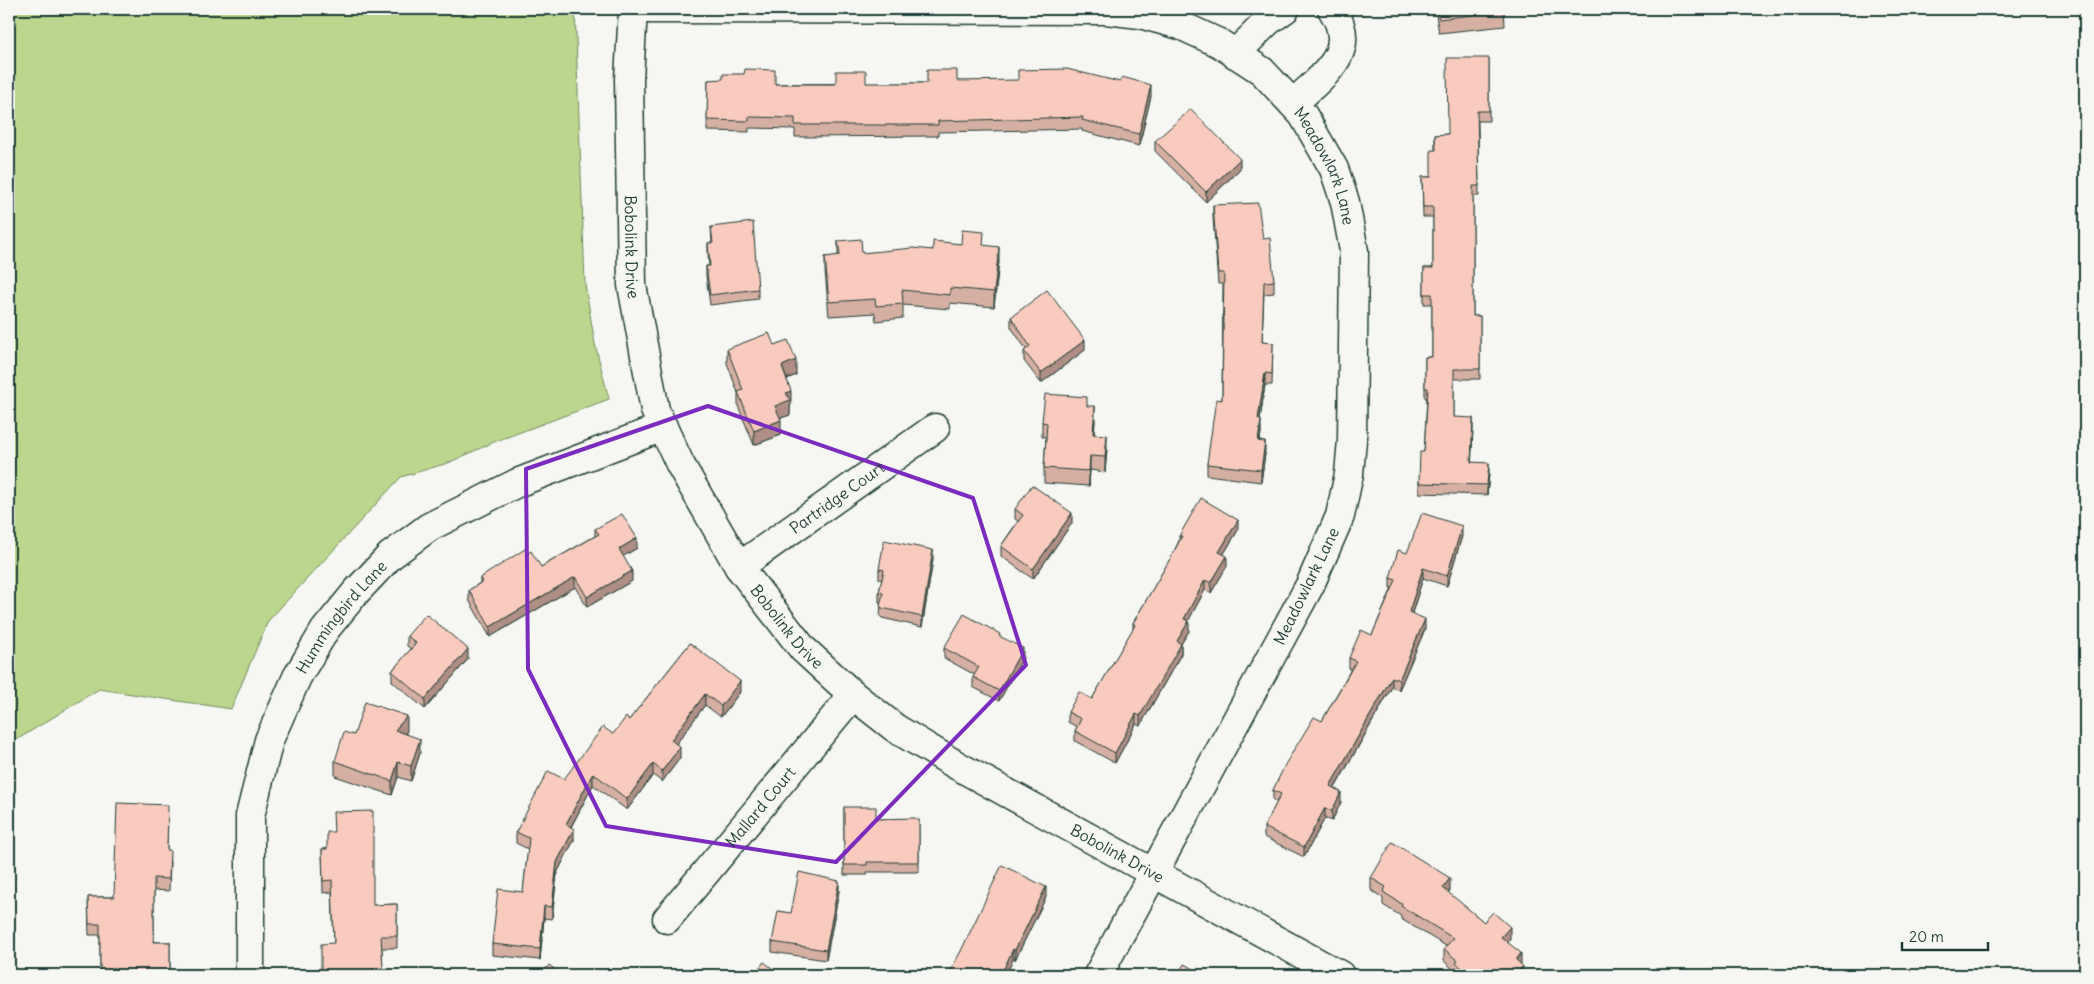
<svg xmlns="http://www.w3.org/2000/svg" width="2094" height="984" viewBox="0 0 2094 984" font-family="Delius,sans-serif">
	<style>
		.green { fill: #bcd68d; stroke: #6e8a60 }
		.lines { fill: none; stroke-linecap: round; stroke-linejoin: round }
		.minor-casing { stroke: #1f3d34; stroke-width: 31 }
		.minor { stroke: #f6f6f2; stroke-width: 28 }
		.wall { fill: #d6afa3; stroke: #1f3d34 }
		.shaded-wall { fill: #ae8e85; stroke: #1f3d34 }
		.building { fill: #f9cbbe; stroke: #1f3d34 }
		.marked { fill: none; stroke: #7b2cbf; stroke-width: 4; stroke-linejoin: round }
		.labels { text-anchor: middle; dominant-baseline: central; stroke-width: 4; stroke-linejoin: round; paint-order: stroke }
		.street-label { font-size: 16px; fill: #1f3d34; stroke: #f6f6f2 }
	</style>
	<rect width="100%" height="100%" fill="#f6f6f2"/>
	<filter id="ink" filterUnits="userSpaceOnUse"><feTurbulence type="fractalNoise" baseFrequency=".02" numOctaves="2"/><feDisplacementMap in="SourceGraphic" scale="10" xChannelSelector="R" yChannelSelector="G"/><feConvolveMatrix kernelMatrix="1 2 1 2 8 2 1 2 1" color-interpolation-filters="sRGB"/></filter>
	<g filter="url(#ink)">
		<path class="green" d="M9 9H575L585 284 595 344 609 399 494 442 448 463 401 477 268 621 231 709 99 689 18 739 9 738Z"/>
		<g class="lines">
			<defs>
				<g id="minor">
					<path id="s1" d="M633 9 1106 10 1140 14 1180 25 1219 43 1262 71 1303 115 1334 169 1345 202 1354 251 1352 440 1349 474 1340 516 1310 585 1098 975"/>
					<path id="s2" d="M633 9 629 79 632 285 655 410 680 464 739 567 803 649 853 695 895 728 958 766 1340 975"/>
					<path d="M1235 54 1267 22 1285 9"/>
					<path d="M1293 104C1322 75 1361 53 1332 9"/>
					<path id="s3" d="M739 567 935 428"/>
					<path id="s4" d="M667 919 853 695"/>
					<path id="s5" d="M250 975V816L269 740 297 677 325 630 356 592 390 556 429 527 517 483 663 427"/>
				</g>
			</defs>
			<use href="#minor" class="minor-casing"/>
			<use href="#minor" class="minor"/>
		</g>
		<path class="wall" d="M1435 9H1504L1505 26 1439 33Z
			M1489 58V121H1478L1479 196H1473V316H1480V379H1454V417L1473 428 1471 462 1489 473 1487 495 1419 493V483L1424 452 1427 398H1425V357H1432V304H1424V268H1433V217H1423L1422 177H1431L1435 150V135L1448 134Z
			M708 80 775 84 927 83 957 81 1151 96 1139 146 1082 131V129L938 132V136L795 137V129L749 128V132L707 131Z
			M1155 141 1240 169 1206 202 1155 151Z
			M1213 205 1263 239 1274 281V293L1264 294 1262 342 1273 343 1272 385H1265L1260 420 1261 432 1260 441 1265 454 1261 482 1207 475V464L1222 400 1223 284H1218L1213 217Z
			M711 227 758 289V299L710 305 706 276V266H709L708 253V243H712Z
			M838 241 862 253 933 250 984 246 999 261 994 307 950 303V309L903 305V318L876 321 875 313 829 316 825 271V257L838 256Z
			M1011 317 1085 350 1041 383 1024 361V351L1026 349 1011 327Z
			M774 345 796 375 787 379 791 405 790 406V415L780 418 781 435 754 445 738 406V393L727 363V349Z
			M1087 406 1095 421 1094 434 1107 449 1105 472 1090 470 1089 486 1044 483V468L1046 437H1042V422Z
			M1015 509 1072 523 1033 579 1001 556V546L1018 521 1015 519Z
			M595 529 637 548 623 556 632 581 587 607 575 587 490 637 469 600V590L480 583V578L528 553 541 567 595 536Z
			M1238 530 1223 555 1227 566 1211 593 1205 590 1188 621 1189 631 1181 644V654L1140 726 1136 724 1115 763 1075 741V731L1077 727 1068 722V712L1092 699 1133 629V623L1170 559 1179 541V536Z
			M1462 536 1447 586 1423 578 1412 613 1425 629 1399 690 1392 687 1335 788 1341 802 1332 821 1325 818 1304 857 1264 837V827L1277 802 1273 800V790L1322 721 1351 669 1349 668V658L1372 635 1392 588H1390V578L1407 553Z
			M933 560 922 627 882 618 880 616 881 603 879 602V592L882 580 879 579V569Z
			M407 636 468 659 425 709 392 681V671L411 649 407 646Z
			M1000 636 1023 658 999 701 973 687V677L975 675 944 658V648Z
			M690 643 740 692 721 717 705 705 676 744 680 758 662 782 653 775 627 810 593 785 571 827 574 840 557 873 552 919 544 918 540 960 492 955V944L523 892 528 849 516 843V832L564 779 629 720Z
			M407 731 405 734 420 753 411 781 398 777 392 795 335 776V761L354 735Z
			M844 807 876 819 919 820V872H867V875H844Z
			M168 817 167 850 170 862 169 891 154 890V942H170V975H100V935H89L88 897H114Z
			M322 849H327L373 905 397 904V948H382L383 975H321L334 943 332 892 323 893Z
			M1371 878 1450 890 1448 893 1484 922 1510 939 1508 942 1521 964 1523 975H1456V972L1444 961V949L1446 946 1401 919V916L1383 905V898L1371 890Z
			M839 891 826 960 772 952V942L791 913Z
			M1046 897 1015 960 1013 959 1006 975H943L949 973Z"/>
		<path class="shaded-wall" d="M1151 85V96L1139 146V134Z
			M1240 159V169L1206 202V192Z
			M999 247V261L994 307V292Z
			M1085 340V350L1041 383V373Z
			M796 360V375L782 381V366Z
			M1265 373V385L1258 431V419Z
			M791 391V405L790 406V415L775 420V406L786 393Z
			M1095 406V421L1093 448V434Z
			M1473 418V428L1471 472V462Z
			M781 420V435L754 445V431Z
			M1261 420V432L1258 453V441Z
			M1107 435V449L1105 472V457Z
			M1265 442V454L1261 482V470Z
			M1090 456V470L1089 486V471Z
			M1489 463V473L1487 495V485Z
			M1072 513V523L1033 579V569Z
			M1238 520V530L1219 562V552Z
			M1462 526V536L1447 586V576Z
			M637 538V548L619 559V549Z
			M933 550V560L922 627V617Z
			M1227 556V566L1211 593V583Z
			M1423 568V578L1409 622V612Z
			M632 571V581L587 607V597Z
			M575 577V587L490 637V627Z
			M1205 580V590L1184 629V619Z
			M1425 619V629L1399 690V680Z
			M1189 621V631L1181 644V654L1140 726V716L1177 641Z
			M1023 648V658L999 701V691Z
			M468 649V659L425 709V699Z
			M1392 677V687L1330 796V786Z
			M740 681V692L721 717V706Z
			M705 694V705L671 751V740Z
			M1136 714V724L1115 763V753Z
			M407 716V731L395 745V730Z
			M420 739V753L411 781V766Z
			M680 747V758L662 782V771Z
			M398 762V777L392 795V781Z
			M653 764V775L627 810V799Z
			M593 773V785L566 836V824Z
			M1341 792V802L1332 821V811Z
			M1325 808V818L1304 857V847Z
			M574 829V840L557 873 552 919V907L557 862Z
			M1450 878V890L1443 901V888Z
			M839 881V891L826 960V950Z
			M1046 887V897L1015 960V950Z
			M544 906V918L540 960V949Z
			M1510 927V939L1501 950V937Z
			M1013 949V959L1006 975H1001Z
			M1521 953V966L1516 960Z
			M1523 966V975H1515Z"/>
		<path class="building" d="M1437 9H1504L1505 11 1439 19Z
			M1447 58H1489V111H1477L1479 186H1473V316H1480V369H1454V417L1473 418 1471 462 1489 463 1487 485 1419 483 1420 452H1424L1428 388H1425V357H1432V294H1424V268H1433V207H1423L1422 177H1431V150H1436L1435 135 1448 134Z
			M745 69 775 70V84H836V71H866V83H927V70H957V81L1018 80V70L1067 69 1120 82 1122 77 1151 85 1139 134 1082 120 1083 117 938 121V125H795V118L749 117V121L707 120 708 80 723 79V74H744Z
			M1191 109 1240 159 1206 192 1155 141Z
			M1258 203 1263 239 1270 238 1274 281 1264 282 1262 342 1273 343 1272 374 1265 373 1258 419 1261 420 1258 441 1265 442 1261 470 1207 464 1216 399 1222 400 1224 273H1218L1213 205Z
			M753 222 758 289 710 295 706 266H710L708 243H713L711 227Z
			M962 230 984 232 983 245 999 247 994 292 950 288V295L902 290 903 304 876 306 875 299 829 302 825 257 840 255 838 241 861 239 862 253 913 248 933 250V241L961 244Z
			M1047 290 1085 340 1041 373 1024 351 1030 346 1011 317Z
			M769 333 774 345 788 340 796 360 782 366 791 391 786 393 790 400 775 406 781 420 754 431 738 392 743 390 727 349Z
			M1045 394 1087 397V406H1095L1093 434 1107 435 1105 457 1090 456 1089 471 1044 468 1047 423 1042 422Z
			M1032 485 1072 513 1033 569 1001 546 1023 515 1015 509Z
			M1201 498 1238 520 1219 552 1227 556 1211 583 1205 580 1184 619 1189 621 1177 641 1181 644 1140 716 1136 714 1115 753 1075 731 1081 719 1068 712 1079 692 1092 699 1135 625 1133 623 1170 559 1182 536H1179Z
			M1422 513 1462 526 1447 576 1423 568 1409 612 1425 619 1399 680 1392 677 1330 786 1341 792 1332 811 1325 808 1304 847 1264 827 1281 794 1273 790 1286 763 1314 717 1322 721 1356 661 1349 658 1361 630 1372 635 1396 580 1390 578 1398 550 1407 553Z
			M622 514 637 538 619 549 632 571 587 597 575 577 490 627 469 590 482 582 480 578 525 549 528 553 531 551 541 567 599 534 595 529Z
			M884 540 933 550 922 617 882 608 880 606 883 593 879 592 884 570 879 569Z
			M426 614 468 649 425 699 392 671 416 643 407 636Z
			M964 614 1000 634 999 636 1023 648 999 691 973 677 979 667 944 648Z
			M690 643 740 681 721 706 705 694 671 740 680 747 662 771 653 764 627 799 593 773 566 824 574 829 557 862 552 907 544 906 540 949 492 944 498 889 523 892 529 838 516 832 548 771 564 779 603 727 613 734 626 717 629 720Z
			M365 702 407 716 395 730 420 739 411 766 398 762 392 781 335 761 344 732 354 735Z
			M117 803 168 805 167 850H170L169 879 154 878V942H170V972H160V975H120V971H100V924H89L88 897H114Z
			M844 807H876V819L915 818 919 820V862H867V865H844Z
			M373 811V905L397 904V936H381L383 968 372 969V975H321V944L334 943 332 880 323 881 322 849H327V832H334L333 812Z
			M1392 842 1450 878 1443 888 1484 922 1493 912 1510 927 1501 937 1521 953 1516 960 1523 966 1515 975H1470L1456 963 1458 961 1444 949 1453 938 1401 906 1402 904 1383 892 1386 887 1371 878Z
			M1002 865 1046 887 1015 950 1013 949 1001 975H943L945 972 949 973 961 951Z
			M799 872 839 881 826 950 772 942 778 911 791 913Z
			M764 962 781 975H753Z
			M1184 964 1205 975H1178Z
			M549 965 562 975H541Z"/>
	</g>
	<path class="marked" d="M708 406 973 498 1026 665 836 862 606 826 528 669 526 469Z"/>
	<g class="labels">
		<g class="street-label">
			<text stroke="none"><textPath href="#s1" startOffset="759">Meadowlark Lane</textPath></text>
			<text stroke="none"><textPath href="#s2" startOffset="238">Bobolink Drive</textPath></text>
			<text stroke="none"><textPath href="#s3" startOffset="120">Partridge Court</textPath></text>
			<text transform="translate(1306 586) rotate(-64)">Meadowlark Lane</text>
			<text stroke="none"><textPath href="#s5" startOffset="381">Hummingbird Lane</textPath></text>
			<text stroke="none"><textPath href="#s2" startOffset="658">Bobolink Drive</textPath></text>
			<text stroke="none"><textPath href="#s4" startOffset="146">Mallard Court</textPath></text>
			<text stroke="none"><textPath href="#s2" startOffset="1062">Bobolink Drive</textPath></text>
		</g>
	</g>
	<rect width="2094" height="984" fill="none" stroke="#f6f6f2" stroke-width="30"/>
	<rect x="15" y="15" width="2064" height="954" fill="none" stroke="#1f3d34" stroke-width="2" filter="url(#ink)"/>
	<path d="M1902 942v8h86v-8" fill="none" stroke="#1f3d34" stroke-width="2.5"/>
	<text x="1909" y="942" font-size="15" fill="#1f3d34" stroke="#f6f6f2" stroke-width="4" paint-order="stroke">20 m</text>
</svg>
